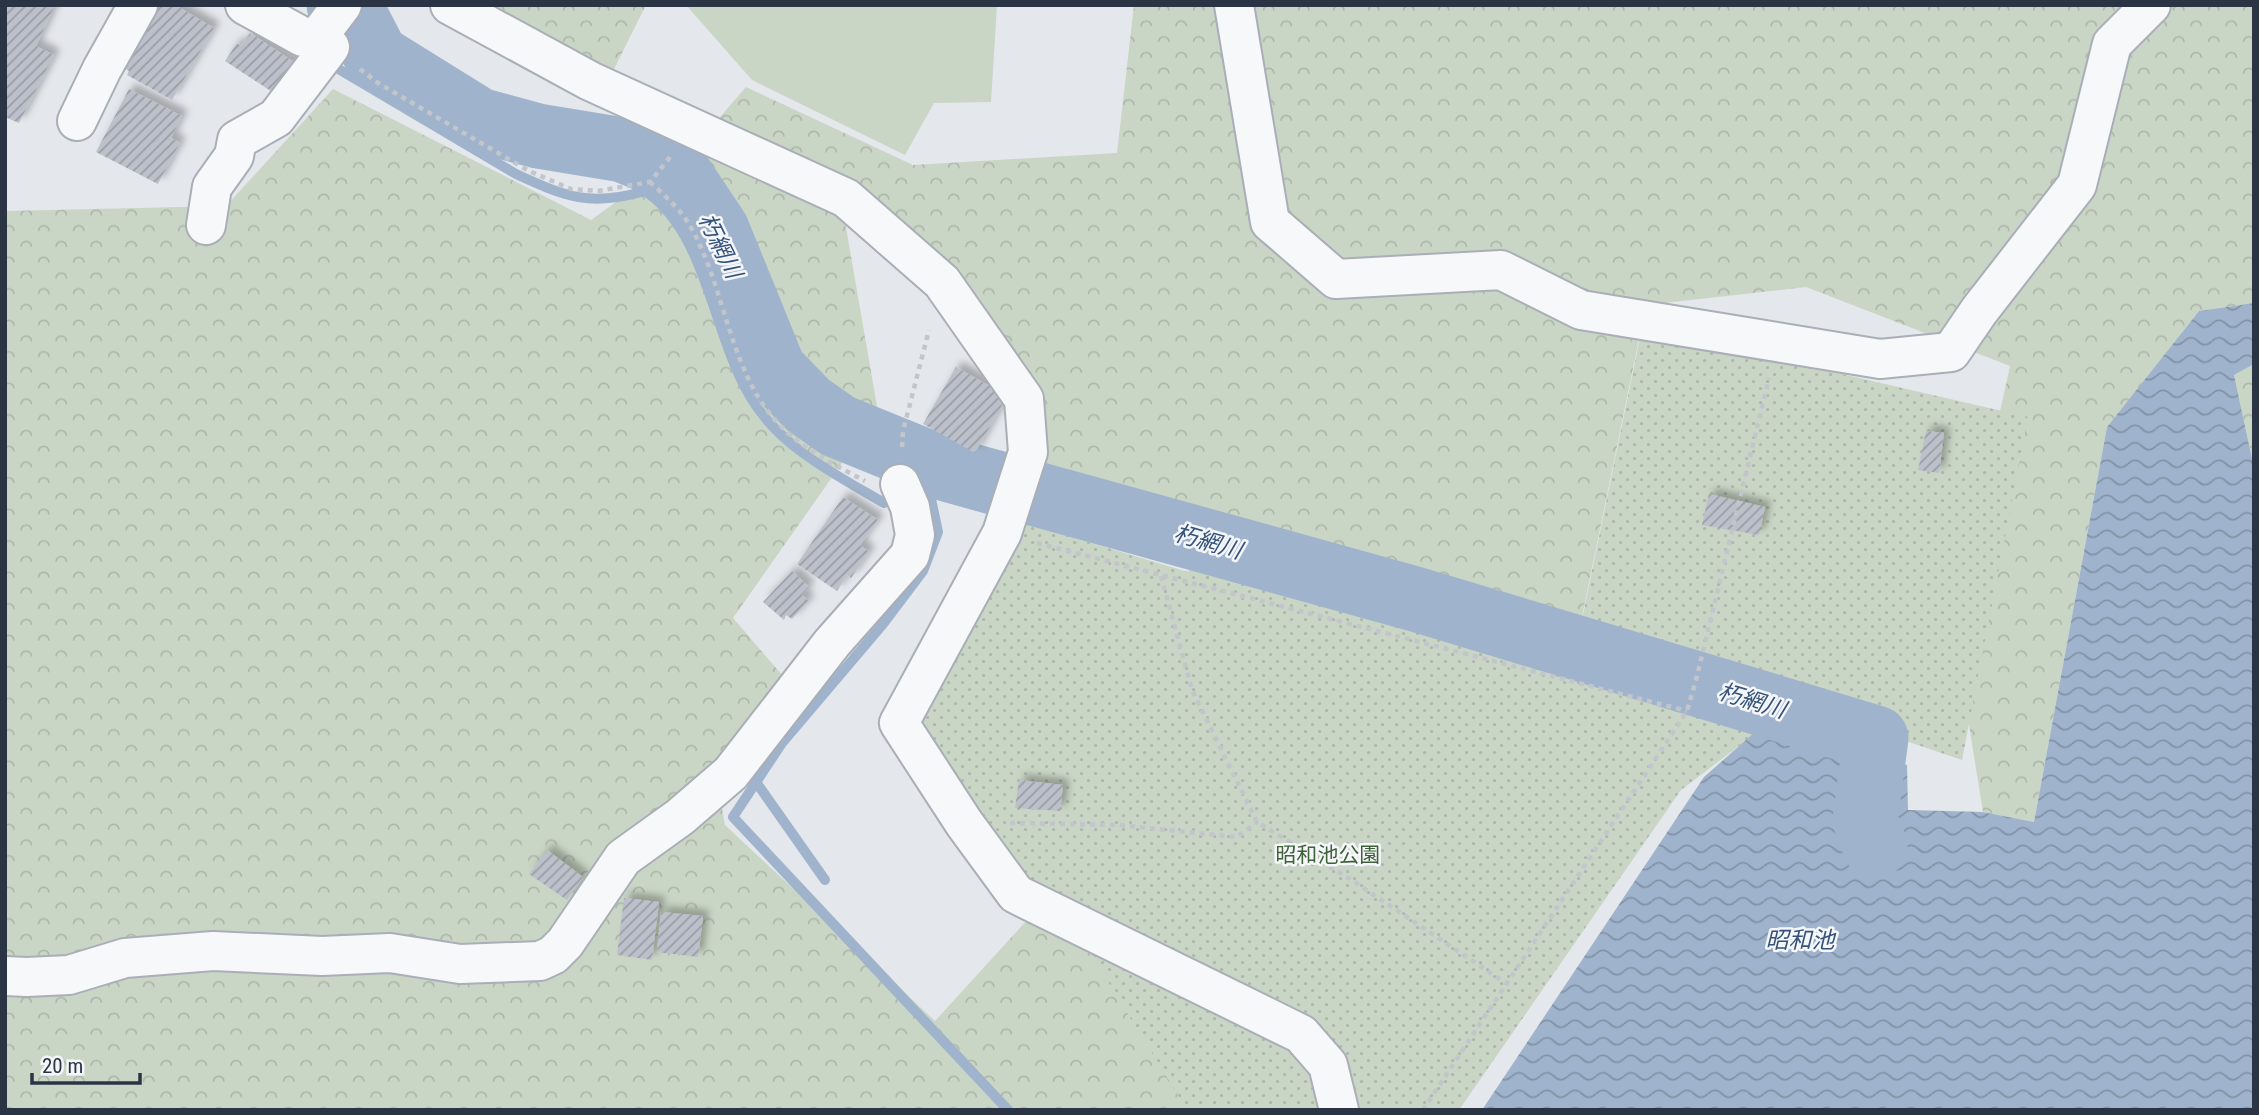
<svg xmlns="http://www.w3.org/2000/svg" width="2259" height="1115" viewBox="0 0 2259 1115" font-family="'Roboto Condensed','Noto Sans JP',sans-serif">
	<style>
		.green { fill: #c9d6c5 }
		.forest { fill: url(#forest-crowns) }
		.park { fill: url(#park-dots) }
		.water { fill: url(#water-waves) }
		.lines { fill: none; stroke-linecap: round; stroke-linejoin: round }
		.stream { stroke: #9fb4cc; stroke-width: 10 }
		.river { stroke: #9fb4cc; stroke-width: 65 }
		.building { fill: url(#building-hatch); filter: url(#shadow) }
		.minor-casing { stroke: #a9aeb7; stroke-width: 42 }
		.path { stroke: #c2c5cb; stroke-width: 4.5; stroke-dasharray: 5 5; stroke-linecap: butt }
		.minor { stroke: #f7f8fa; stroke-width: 38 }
		.labels { text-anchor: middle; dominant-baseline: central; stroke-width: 5; stroke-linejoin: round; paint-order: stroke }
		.park-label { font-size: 21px; fill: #3f6138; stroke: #f4f6f9 }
		.water-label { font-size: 23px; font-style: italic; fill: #34527a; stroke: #f4f6f9 }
	</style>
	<defs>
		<pattern id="forest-crowns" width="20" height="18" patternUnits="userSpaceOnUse" patternTransform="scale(1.75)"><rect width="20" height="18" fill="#c9d6c5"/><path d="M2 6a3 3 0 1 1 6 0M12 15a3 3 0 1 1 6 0" fill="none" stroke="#adb8ab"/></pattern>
		<pattern id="park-dots" width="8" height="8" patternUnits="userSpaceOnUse" patternTransform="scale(1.75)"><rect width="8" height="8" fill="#c9d6c5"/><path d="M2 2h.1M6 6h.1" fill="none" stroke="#adb8ab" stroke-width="1.8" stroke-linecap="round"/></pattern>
		<pattern id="water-waves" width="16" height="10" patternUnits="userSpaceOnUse" patternTransform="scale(1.75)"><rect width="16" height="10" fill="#9fb4cc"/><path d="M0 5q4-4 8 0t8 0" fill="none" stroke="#8293a7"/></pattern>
		<pattern id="building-hatch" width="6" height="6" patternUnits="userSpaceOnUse" patternTransform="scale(1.75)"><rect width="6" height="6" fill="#bbc0ca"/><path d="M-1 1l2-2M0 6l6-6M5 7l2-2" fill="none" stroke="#989da6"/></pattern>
		<filter id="shadow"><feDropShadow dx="6" dy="-6" stdDeviation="3.5" flood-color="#0004"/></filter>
	</defs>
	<rect width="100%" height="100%" fill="#e4e7ec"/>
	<path class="green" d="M686 5H997L991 102 934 103 905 155 752 80Z"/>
	<path class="forest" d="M484 5H646L612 73Z
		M1134 5H2254V303L2199 311 2107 427 2034 822 1983 812 1953 626 2010 366 1806 287 1646 305 1578 636 1147 506 1036 477 1025 391 959 293 844 216 878 412 733 618 783 676 714 764 725 825 935 1021 1028 919 1317 1081 1318 1110H5V211L226 206 333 89 591 220 696 145 746 87 913 165 1117 153Z
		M2254 364V468L2234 375Z"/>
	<path class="park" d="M1642 328 2028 417 1962 760 1714 676 1706 704 1743 713 1756 733 1681 790 1459 1110H1187L1067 915 1029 889 919 725 1022 522 1188 572 1194 554 1573 663Z"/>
	<path class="water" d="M2254 303V364L2234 375 2254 468V1110H1482L1704 777 1755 732 1907 765 1908 810 1983 812 2034 822 2107 427 2199 311Z"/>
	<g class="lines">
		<path class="stream" d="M325 61 516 174C566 197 590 207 645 191 707 232 713 336 751 398 781 448 835 474 884 503
			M923 461 938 532 923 571 883 624 782 743 733 817 1008 1110
			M756 782 825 880"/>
		<path class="river" d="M339 5 359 23 376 56 479 120 538 136 623 150 679 173 717 230 774 370 808 405 838 426 939 467 1415 599 1876 738 1865 820 1875 846"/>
	</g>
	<path class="building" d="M5 5H55L36 46 54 55 19 123 5 117 7 57Z
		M160 5H175L214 28 172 100 127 75 129 71 123 67Z
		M250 33 297 64 277 95 225 61 237 43 241 46Z
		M129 89 182 116 171 138 180 143 158 184 96 152Z
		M956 367 1007 396 975 453 923 424Z
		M1926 431 1944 433 1939 473 1918 470Z
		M1709 494 1765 507 1759 535 1702 525Z
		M843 497 878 520 860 545 869 552 851 578 847 575 837 591 797 564Z
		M792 571 809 587 802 595 809 601 792 619 786 615 784 620 763 602Z
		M1019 780 1063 785 1060 811 1015 808Z
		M547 850 583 877 567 900 529 874Z
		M624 898 659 902 652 960 617 955Z
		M661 912 703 916 698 957 657 952Z"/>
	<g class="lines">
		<defs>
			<path id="minor" d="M245 5 303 37 317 38 342 5
				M450 5 590 81 846 198 942 282 1024 399 1028 452 1002 533 899 723 964 823 1016 894 1301 1034 1328 1065 1339 1110
				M1234 5 1270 222 1336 279 1501 270 1581 310 1880 359 1951 352 1979 311 2077 185 2112 44 2151 5
				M77 121 102 69 138 5
				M206 225 212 187 234 156 237 140 276 118 330 47
				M5 976 27 977 69 975 125 958 213 951 322 956 390 953 460 964 540 961 553 955 565 943 623 858 680 817 731 773 832 643 910 555 915 535 910 507 900 484"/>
		</defs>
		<use href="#minor" class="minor-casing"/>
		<path class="path" d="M360 69 378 83 529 171 571 189 598 191 650 182 670 157
			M650 182C663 194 677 206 687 221 725 281 727 367 776 421 800 448 835 465 865 481
			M902 447 903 431 929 330
			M1037 543 1687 711
			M1161 576 1192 690 1257 822 1350 879 1507 984
			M1010 823 1119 825 1237 837 1257 822
			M1423 1110 1687 711 1696 680 1769 378"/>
		<use href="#minor" class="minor"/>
	</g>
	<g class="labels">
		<g class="park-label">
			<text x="1328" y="855">昭和池公園</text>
		</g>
		<g class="water-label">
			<text transform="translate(720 246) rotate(64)">朽網川</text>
			<text transform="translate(1208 542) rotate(16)">朽網川</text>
			<text transform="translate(1752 701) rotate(17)">朽網川</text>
			<text x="1800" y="940">昭和池</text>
		</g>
	</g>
	<rect width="2259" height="1115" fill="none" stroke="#2b3445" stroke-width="14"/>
	<path d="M32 1073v10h108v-10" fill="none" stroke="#2b3445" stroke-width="3.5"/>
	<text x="42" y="1073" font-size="21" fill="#2b3445" stroke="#f4f6f9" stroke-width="5" paint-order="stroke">20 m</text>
</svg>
